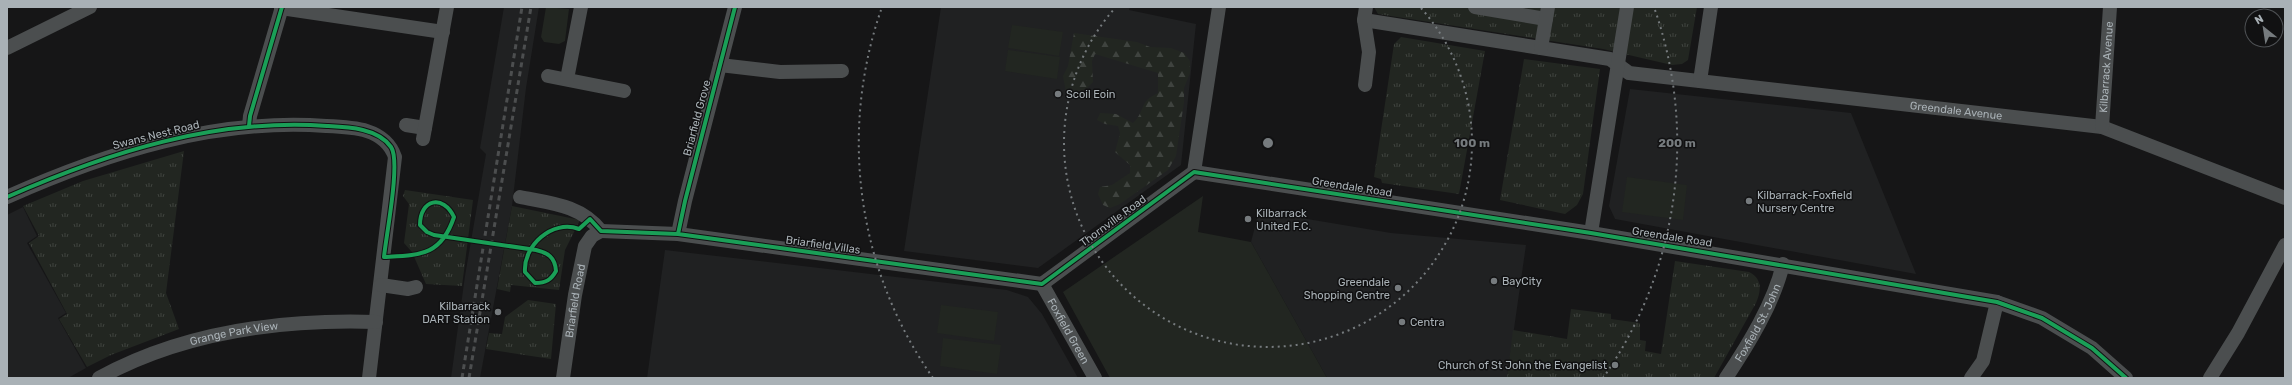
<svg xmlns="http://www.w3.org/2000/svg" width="2292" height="385" viewBox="0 0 2292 385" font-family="Rubik,sans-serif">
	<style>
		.built { fill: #202122 }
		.grass { fill: url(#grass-tufts) }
		.forest { fill: url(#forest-firs) }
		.pitch { fill: #222621 }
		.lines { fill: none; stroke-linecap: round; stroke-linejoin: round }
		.minor { stroke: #4b4e4f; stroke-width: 14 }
		.rail { stroke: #4c4e4f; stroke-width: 3; stroke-dasharray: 5 4; stroke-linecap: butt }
		.cycleway-casing { stroke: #111112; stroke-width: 6 }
		.cycleway { stroke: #1a9f57; stroke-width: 4 }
		.ring { fill: none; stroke: #767b7e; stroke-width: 2; stroke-dasharray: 2 4 }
		.poi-dot { fill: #767b7e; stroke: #111112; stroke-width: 1.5 }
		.labels { text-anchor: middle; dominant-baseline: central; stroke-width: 3; stroke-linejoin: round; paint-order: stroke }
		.street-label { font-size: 11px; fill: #a9b1b6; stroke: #111112 }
		.poi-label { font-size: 11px; fill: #a9b1b6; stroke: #111112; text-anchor: start }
		.centre { fill: #767b7e; stroke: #111112; stroke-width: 2 }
		.ring-label { font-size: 12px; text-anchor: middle; font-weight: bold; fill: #767b7e; stroke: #111112; stroke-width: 3; stroke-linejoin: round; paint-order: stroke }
	</style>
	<defs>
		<pattern id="grass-tufts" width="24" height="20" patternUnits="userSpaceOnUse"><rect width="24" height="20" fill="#222621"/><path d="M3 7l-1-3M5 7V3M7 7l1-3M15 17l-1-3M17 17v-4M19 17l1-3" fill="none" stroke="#3f433f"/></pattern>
		<pattern id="forest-firs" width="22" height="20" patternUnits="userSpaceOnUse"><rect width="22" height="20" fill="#222621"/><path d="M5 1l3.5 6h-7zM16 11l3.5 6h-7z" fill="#3f433f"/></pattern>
	</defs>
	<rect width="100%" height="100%" fill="#161617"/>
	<path class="built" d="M504 7H539L526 88 512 206 480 378H451L465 276 486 154 480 148Z
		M941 7H1130L1129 10 1196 24 1181 165 1038 268 904 251Z
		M1630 89 1851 113 1916 274 1615 219 1609 206Z
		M23 207 37 236 27 243 66 313 58 318 86 368 68 378H7V215Z
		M1259 211 1391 233 1526 245 1507 378H1327L1251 242Z
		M665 250 1007 290 1028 297 1042 314 1078 378H647Z"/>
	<path class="grass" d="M1374 7H1697L1688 60 1682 64 1672 65 1603 49 1378 14Z
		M1401 37 1485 51 1459 194 1382 183 1381 179 1374 177 1394 44Z
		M1524 59 1600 69 1583 194 1577 205 1565 214 1500 200Z
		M184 151 166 293 179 329 111 355 87 367 59 319 67 314 29 243 39 236 23 206 83 181Z
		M405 190 473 200 462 286 426 284 412 252 404 243 409 204 403 196Z
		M512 206 580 220 565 250 559 290 511 285 510 292 497 289Z
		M1675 261 1749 272C1763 279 1761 291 1756 303L1714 378H1507L1513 330 1567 339 1571 309 1611 314V319L1640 323V340L1646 341 1645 351 1661 354Z
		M528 300 556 304 551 359 486 349 489 333 502 334 505 317Z"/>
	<path class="forest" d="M1074 33 1137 42 1150 47 1171 48 1184 53 1190 61V73L1184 88V102L1176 156 1168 170 1120 204 1110 208 1103 205 1098 194 1100 187 1112 185 1130 173V165L1115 152 1120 133 1118 126 1105 124 1097 120 1100 113 1116 114 1133 123C1146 111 1138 102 1158 93V73L1095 54 1092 61 1093 82 1086 89 1071 94 1066 92 1063 76 1068 66Z"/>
	<path class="pitch" d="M546 7 569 9 565 41 559 44 544 42 541 37Z
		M1012 25 1063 32 1059 56 1008 48Z
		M1008 50 1060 57 1057 79 1005 71Z
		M1627 177 1687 185 1683 220 1622 212Z
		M1203 196 1198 232 1251 242 1327 378H1110L1063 292Z
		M941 305 998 312 994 341 937 333Z
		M943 338 1001 345 997 374 940 366Z"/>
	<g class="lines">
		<g class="minor">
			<path d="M1475 7 1546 19"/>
			<path d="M281 8 443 32"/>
			<path id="s1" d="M1364 20 1610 59 1629 73 2102 127 2285 198"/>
			<path d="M7 48 90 7"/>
			<path d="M1541 48 1548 7"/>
			<path d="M720 65 780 72 842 71"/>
			<path d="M548 76 624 91"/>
			<path d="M567 79 581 7"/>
			<path d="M1700 81 1711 7"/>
			<path d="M1365 85 1369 52 1364 20 1366 7"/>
			<path d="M406 125 425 128"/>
			<path d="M249 126 250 116 282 7"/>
			<path id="s2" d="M2102 127 2110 7"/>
			<path d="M423 139 447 7"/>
			<path d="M1194 172 1591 233 1997 302 2042 318 2092 348 2126 378"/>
			<path d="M7 197C108 152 215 118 326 126 353 127 385 128 395 157L369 378"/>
			<path d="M520 197C550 203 581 205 601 231"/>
			<path d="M601 231 678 234 1042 284"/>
			<path d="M1591 233 1627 7"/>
			<path d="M678 234 685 201 735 7"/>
			<path d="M1042 284 1194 172 1219 7"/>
			<path id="s3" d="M1042 284 1095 378"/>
			<path d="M381 285 408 289 416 287"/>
			<path id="s4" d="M99 378C183 332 282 319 376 322"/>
			<path id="s5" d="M563 378 575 295 585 246 592 236 601 231"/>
			<path id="s6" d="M1726 378C1748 345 1774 303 1783 264"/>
			<path d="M1971 378 1983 361 1997 302"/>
			<path d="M2210 378 2238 333 2285 245"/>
		</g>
		<path class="rail" d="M462 378 522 7
			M469 378 531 7"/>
		<defs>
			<path id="cycleway" d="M249 126 250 116 282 7
				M7 197C109 152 215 118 327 126 348 127 378 128 391 147 401 161 386 236 384 257 420 255 441 256 454 217 443 194 420 199 420 225L427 232 434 235 536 250C548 253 555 257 556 271 551 280 546 283 535 283L525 272C523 246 552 219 579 229L590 219 601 231 678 234 1042 284 1194 172 1591 233 1997 302 2042 318 2092 348 2126 378
				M678 234 685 201 735 7"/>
		</defs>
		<use href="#cycleway" class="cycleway-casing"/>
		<use href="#cycleway" class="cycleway"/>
	</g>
	<g class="ring">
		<path d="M1421 8A204 204 0 1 1 1115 8"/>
		<path d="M933 378A409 409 0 0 1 881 10M1655 10A409 409 0 0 1 1603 378"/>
	</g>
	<g class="poi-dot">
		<circle cx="1058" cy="94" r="4"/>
		<circle cx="1749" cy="201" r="4"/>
		<circle cx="1248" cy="219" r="4"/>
		<circle cx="1494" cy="281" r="4"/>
		<circle cx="1398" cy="288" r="4"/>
		<circle cx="498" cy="312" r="4"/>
		<circle cx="1402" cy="322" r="4"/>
		<circle cx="1615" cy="365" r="4"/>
	</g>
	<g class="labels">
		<g class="street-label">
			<text stroke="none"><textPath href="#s2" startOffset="60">Kilbarrack Avenue</textPath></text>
			<text stroke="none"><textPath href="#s1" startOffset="602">Greendale Avenue</textPath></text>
			<text transform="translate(697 118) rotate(-75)">Briarfield Grove</text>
			<text transform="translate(156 135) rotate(-14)">Swans Nest Road</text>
			<text transform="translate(1352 187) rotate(9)">Greendale Road</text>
			<text transform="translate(1113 221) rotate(-36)">Thornville Road</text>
			<text transform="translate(1672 237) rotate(9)">Greendale Road</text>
			<text transform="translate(823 245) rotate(8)">Briarfield Villas</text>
			<text stroke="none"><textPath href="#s5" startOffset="78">Briarfield Road</textPath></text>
			<text stroke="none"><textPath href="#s6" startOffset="64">Foxfield St. John</textPath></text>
			<text stroke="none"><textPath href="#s3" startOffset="54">Foxfield Green</textPath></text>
			<text stroke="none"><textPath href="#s4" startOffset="143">Grange Park View</textPath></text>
		</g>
		<g class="poi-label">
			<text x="1066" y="94">Scoil Eoin</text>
			<text x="1757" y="195">Kilbarrack-Foxfield<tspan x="1757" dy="13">Nursery Centre</tspan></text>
			<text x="1256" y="213">Kilbarrack<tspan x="1256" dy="13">United F.C.</tspan></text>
			<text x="1502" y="281">BayCity</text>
			<text x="1390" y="282" text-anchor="end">Greendale<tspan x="1390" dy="13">Shopping Centre</tspan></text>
			<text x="490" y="306" text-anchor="end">Kilbarrack<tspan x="490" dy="13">DART Station</tspan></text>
			<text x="1410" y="322">Centra</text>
			<text x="1607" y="365" text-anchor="end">Church of St John the Evangelist</text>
		</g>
	</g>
	<circle cx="1268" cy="143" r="6" class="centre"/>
	<g class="ring-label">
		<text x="1472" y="147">100 m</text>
		<text x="1677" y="147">200 m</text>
	</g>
	<rect width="2292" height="385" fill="none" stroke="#a9b1b6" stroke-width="16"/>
	<g transform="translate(2264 28) rotate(330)"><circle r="19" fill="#111112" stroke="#4e5154"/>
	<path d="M0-3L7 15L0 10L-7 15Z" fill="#767b7e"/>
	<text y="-6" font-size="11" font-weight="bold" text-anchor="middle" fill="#a9b1b6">N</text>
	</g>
</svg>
